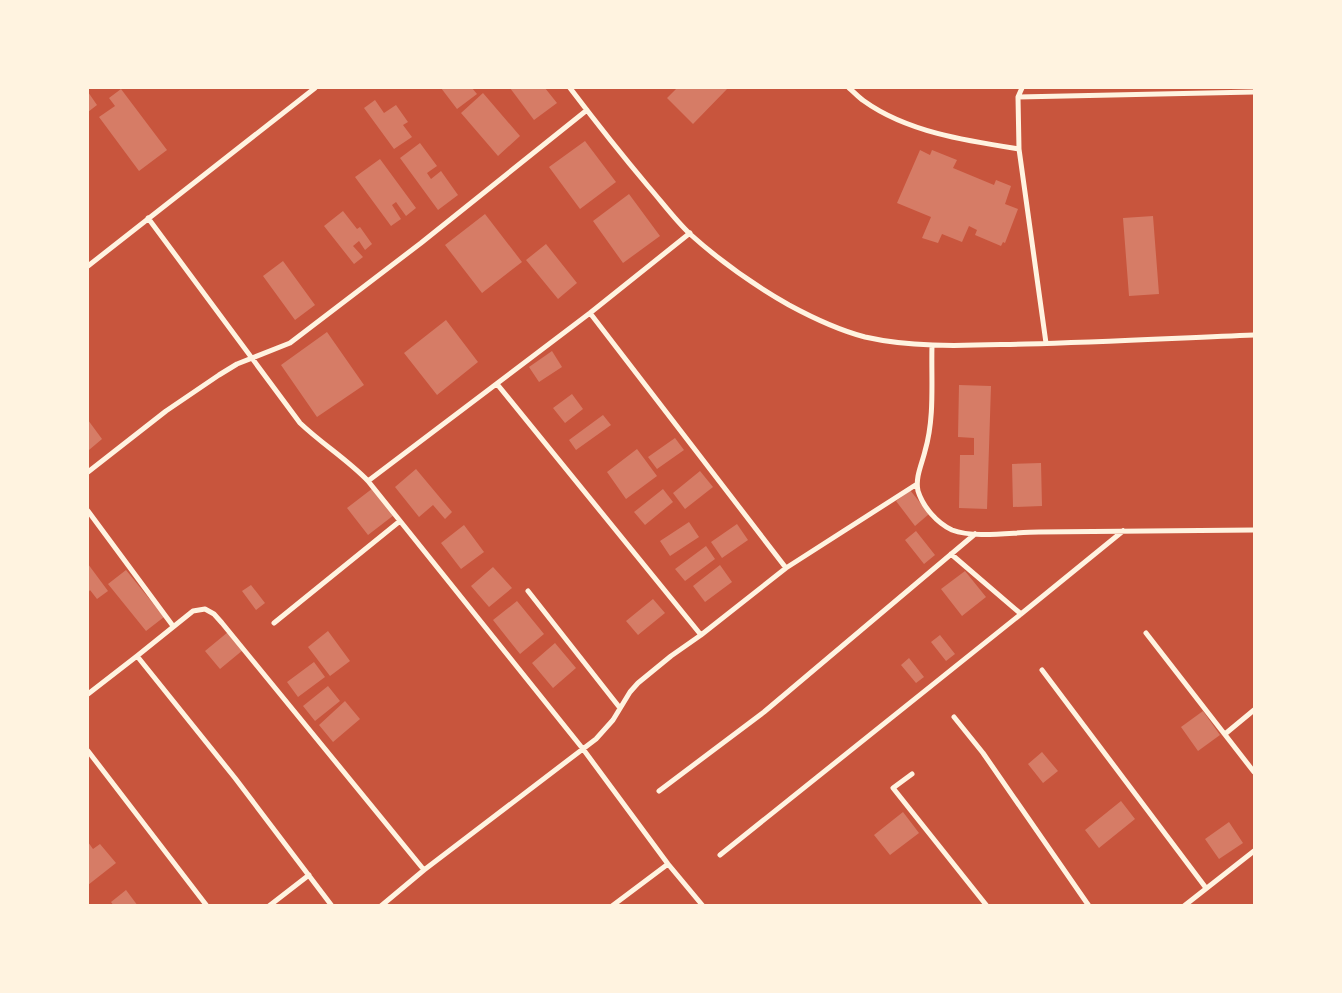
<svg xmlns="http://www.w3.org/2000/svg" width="1342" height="993" viewBox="0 0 1342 993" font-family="'Public Sans',sans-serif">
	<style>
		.building { fill: #d67c66 }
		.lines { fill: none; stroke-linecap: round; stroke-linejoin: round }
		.minor { stroke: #fff3e0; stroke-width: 5 }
	</style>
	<rect width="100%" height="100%" fill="#c8553d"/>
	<path class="building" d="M441 88H472L477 94 457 109Z
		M510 88H545L557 103 534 120Z
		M677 88H728L693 124 667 98Z
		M121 89 167 150 139 171 99 117 115 106 109 98Z
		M88 92 97 105 88 112Z
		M483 93 520 136 498 156 461 113Z
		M375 100 384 113 396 105 408 122 403 125 412 137 394 149 364 108Z
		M585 141 616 182 580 209 549 167Z
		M420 143 437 166 427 173 431 179 441 171 458 195 438 210 400 158Z
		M920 150 930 155 932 150 957 160 953 168 994 185 996 180 1011 186 1005 204 1018 209 1005 243 1003 242 1001 246 975 235 977 230 969 226 962 242 942 234 938 243 922 238 931 217 897 203Z
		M380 159 416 208 406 216 396 202 392 205 401 219 391 226 355 177Z
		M629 194 660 236 623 263 593 221Z
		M343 211 357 229 360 227 372 244 365 250 359 241 353 246 363 257 354 264 324 226Z
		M485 214 522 262 482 293 445 245Z
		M1153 216 1159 294 1129 296 1123 218Z
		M546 244 577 283 558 299 526 260Z
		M283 261 315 305 295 320 263 276Z
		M446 320 478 362 437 395 404 353Z
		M327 332 364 385 317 417 281 365Z
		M552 351 562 367 539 382 529 367Z
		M959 385 991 386 987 509 959 508 960 455H974V438L958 437Z
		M572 394 583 409 565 423 553 408Z
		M603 415 611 425 576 450 569 440Z
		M88 420 102 439 89 450 88 448Z
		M675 438 684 450 657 469 648 457Z
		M637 449 657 476 626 499 607 472Z
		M1041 463 1042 506 1013 507 1012 464Z
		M416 469 452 512 445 519 433 505 419 517 395 487Z
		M700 471 713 487 685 509 673 493Z
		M373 488 394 515 368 535 347 508Z
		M663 489 673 502 645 525 634 512Z
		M910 490 929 514 915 526 896 501Z
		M689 522 699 537 670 556 660 541Z
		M737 524 748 540 722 558 711 542Z
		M464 525 484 552 461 569 441 543Z
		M916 531 935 555 924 564 905 540Z
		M706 546 715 559 685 581 675 569Z
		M88 564 108 591 97 599 90 590 88 593Z
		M720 565 732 582 705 602 693 586Z
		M493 567 512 588 489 607 471 586Z
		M126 570 164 617 146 631 108 584Z
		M965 571 986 597 962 616 941 589Z
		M251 585 265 603 256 610 242 591Z
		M653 599 665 613 638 635 626 621Z
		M517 601 544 634 520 654 493 620Z
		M328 631 350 661 330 676 308 647Z
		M228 632 243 650 220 669 205 651Z
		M940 635 955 654 946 661 931 642Z
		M555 643 576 668 553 688 532 663Z
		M909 658 924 677 916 683 901 665Z
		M314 662 325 677 298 697 287 682Z
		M328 686 340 701 315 721 303 706Z
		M345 701 360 719 333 742 319 725Z
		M1203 711 1220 735 1198 751 1181 727Z
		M1042 752 1058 771 1043 783 1028 764Z
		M1121 801 1135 819 1099 848 1085 830Z
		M903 812 919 833 890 855 874 835Z
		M1229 822 1243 843 1219 859 1205 839Z
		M88 842 93 849 100 844 116 863 88 885Z
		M126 890 138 906H114L111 902Z"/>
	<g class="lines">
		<path class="minor" d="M570 88C595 121 621 154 648 186 662 202 675 220 690 234 720 261 754 285 789 305 813 318 838 330 865 337 918 349 973 345 1026 344 1102 342 1178 338 1254 335
			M849 88C854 92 858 97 864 101 907 132 967 141 1019 149
			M1022 88 1018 97 1019 149 1046 343
			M1018 97 1254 92
			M148 218 300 423C322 444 348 460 368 481L583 749 668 864 703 906
			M88 266 315 88
			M590 313 786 568
			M932 345C931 380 935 417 925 451 922 464 915 477 918 491 923 507 937 523 952 530 976 539 1013 532 1039 532 1111 531 1183 531 1254 530
			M497 384 701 635
			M88 472 166 411 219 375 237 364 290 343 421 243 587 110
			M368 481 590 313 690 233
			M88 511 173 626
			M951 554 1021 614
			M528 591 620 708
			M274 623 400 521
			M1146 633 1254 772
			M137 656 235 778 332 906
			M1042 670 1206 888
			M88 694 137 656 193 611 205 609 214 614 222 623 424 870
			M954 717 983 753 1089 906
			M1225 734 1254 710
			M88 751 207 906
			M912 774 893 788 987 906
			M659 791 764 712 975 534
			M720 855 1021 614 1123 531
			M269 906 309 875
			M381 906 424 870 596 739 613 720 630 692 638 683 671 656 701 635 786 568 917 484
			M612 906 668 864
			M1184 906 1254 851"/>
	</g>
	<rect width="1342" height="993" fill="none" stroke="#fff3e0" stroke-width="178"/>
</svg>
